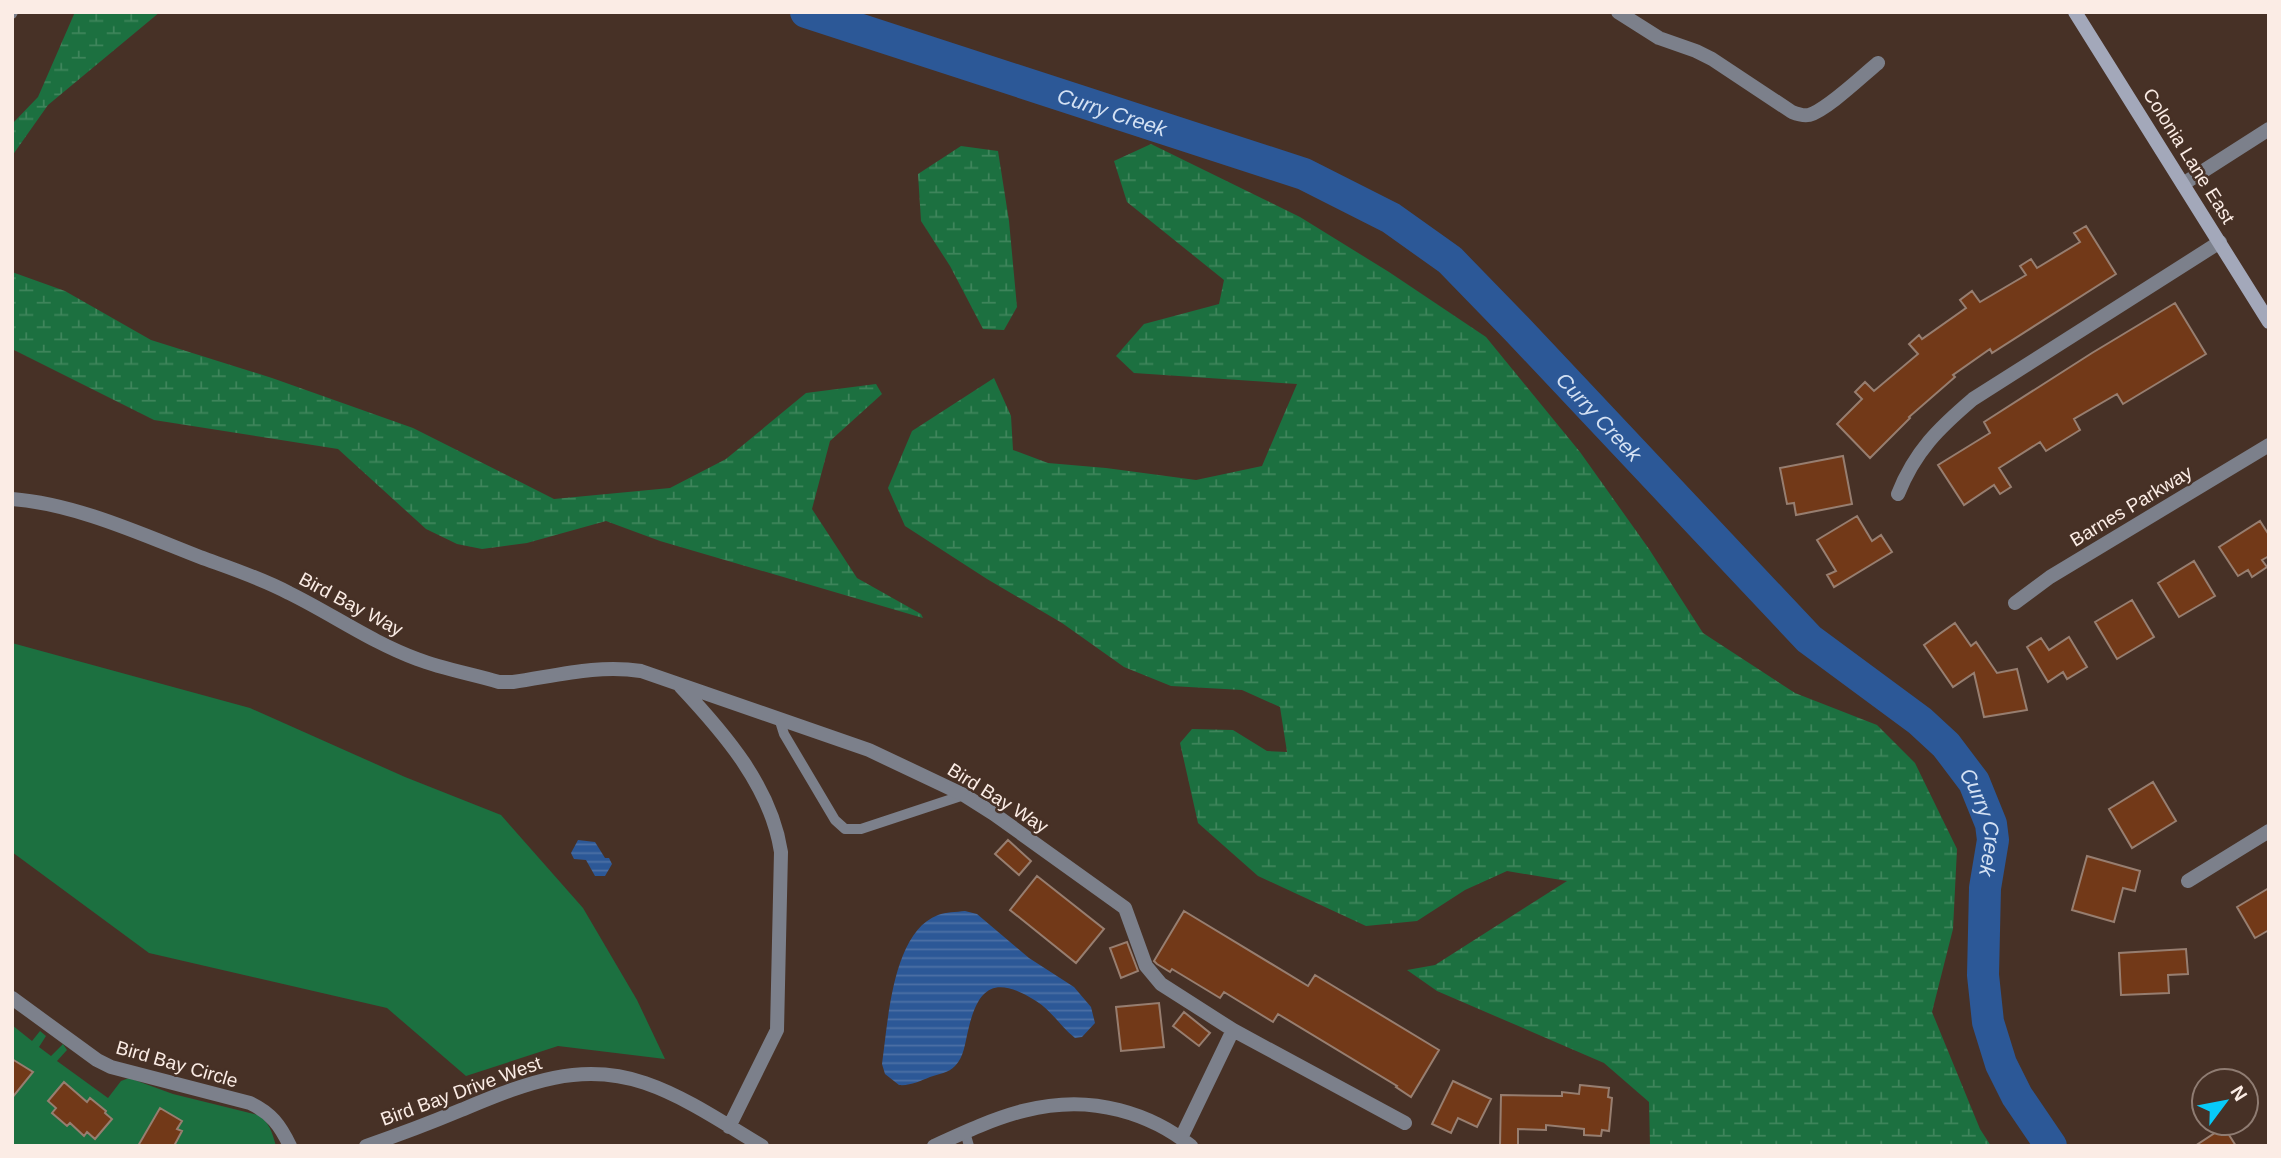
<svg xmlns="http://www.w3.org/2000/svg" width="2281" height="1158" viewBox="0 0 2281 1158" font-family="Helvetica,sans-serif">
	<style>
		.grass { fill: #1c7040 }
		.wetland { fill: url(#wetland-marsh) }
		.water { fill: url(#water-rules) }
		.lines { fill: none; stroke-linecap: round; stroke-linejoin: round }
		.river { stroke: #2c5897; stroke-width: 32 }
		.building { fill: #723918; stroke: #977e70; stroke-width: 2 }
		.lane { stroke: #7c808b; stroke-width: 10 }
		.street { stroke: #7c808b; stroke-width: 14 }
		.secondary { stroke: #a3a8ba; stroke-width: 14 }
		.labels { text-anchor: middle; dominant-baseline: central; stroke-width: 5; stroke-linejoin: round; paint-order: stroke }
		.street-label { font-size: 19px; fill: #fbece5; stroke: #473126 }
		.water-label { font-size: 21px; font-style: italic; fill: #d4e1f3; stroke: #473126 }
	</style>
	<defs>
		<pattern id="wetland-marsh" width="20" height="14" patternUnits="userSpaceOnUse" patternTransform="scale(1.75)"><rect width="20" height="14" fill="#1c7040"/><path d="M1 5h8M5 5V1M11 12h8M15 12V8" fill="none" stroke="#3e855b"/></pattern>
		<pattern id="water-rules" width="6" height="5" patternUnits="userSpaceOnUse" patternTransform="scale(1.75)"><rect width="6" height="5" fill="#2c5897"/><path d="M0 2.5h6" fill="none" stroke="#4c70a5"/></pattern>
	</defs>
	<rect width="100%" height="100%" fill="#473126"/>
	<path class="grass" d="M12 643 250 708 405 777 501 815 583 908 637 1000 665 1059 558 1046 466 1076 387 1008 149 953 12 852Z
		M12 1025 32 1041 40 1031 46 1036 39 1047 51 1056 63 1044 67 1050 57 1061 108 1098 121 1081 129 1078 173 1094 258 1115C270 1123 272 1132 276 1146H12Z"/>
	<path class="wetland" d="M75 12H160L48 105 12 156V124L38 97Z
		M1151 144 1300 217 1389 272 1486 337 1580 452 1649 549 1703 633 1795 693 1877 725 1915 763 1957 849 1953 929 1932 1012 1980 1129 1991 1146H1650L1649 1102 1604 1063 1437 991 1407 970 1435 965 1567 881 1507 871 1465 890 1417 921 1366 926 1258 876 1198 823 1180 743 1192 729 1233 730 1267 751 1287 752 1280 707 1242 690 1171 686 1124 667 1062 623 987 579 905 526 888 488 912 431 994 378 1011 416 1013 450 1048 463 1106 468 1196 480 1262 466 1297 384 1134 373 1116 356 1144 324 1219 304 1224 280 1127 202 1114 161Z
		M961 146 998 151 1009 221 1017 307 1004 330 983 329 950 266 921 221 918 174Z
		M12 272 65 291 151 340 272 378 413 428 554 499 670 488 726 459 806 393 876 384 882 394 830 441 812 509 857 578 921 614 923 618 660 541 606 521 527 543 482 549 457 544 426 529 338 449 154 420 12 349Z"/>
	<path class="water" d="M578 840 595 842 605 858H609L612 864 605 876H595L586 860 574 859 571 853Z
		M965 911 977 914 1029 958 1074 987 1091 1007 1095 1023 1082 1037 1075 1038C1060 1026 1052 1011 1036 1001 995 975 978 986 968 1031 965 1043 964 1057 955 1066 949 1073 938 1074 930 1077 920 1081 910 1086 899 1085L885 1074 882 1064C888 1023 892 932 938 915 946 912 956 912 965 911Z"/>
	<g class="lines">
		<path class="river" id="s1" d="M806 12 1304 174 1391 218 1450 260 1517 329 1809 639 1920 721 1946 745 1974 782 1991 824 1993 840 1985 888 1983 975 1988 1022 2001 1064 2017 1096 2051 1146"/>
	</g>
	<path class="building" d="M2086 226 2116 274 1992 353 1990 349 1953 375 1955 377 1909 417 1910 418 1870 458 1837 424 1862 399 1855 392 1865 382 1874 391 1918 354 1909 344 1919 335 1922 339 1966 308 1960 300 1972 291 1980 302 2026 275 2020 266 2031 259 2037 268 2080 242 2074 233Z
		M2175 303 2206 354 2123 404 2117 394 2074 419 2080 430 2046 451 2040 442 1999 468 2011 487 2000 494 1994 485 1964 505 1938 465 1990 433 1984 422 2092 353Z
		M1843 456 1852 504 1796 515 1794 503 1787 504 1780 468Z
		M1857 516 1872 541 1881 535 1892 552 1834 587 1827 575 1836 571 1817 540Z
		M2260 521 2269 535V556L2262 560 2267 567 2252 577 2248 570 2238 576 2219 547Z
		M2194 561 2215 596 2179 617 2158 583Z
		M2132 600 2154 637 2117 659 2095 622Z
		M1955 623 1971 646 1976 642 1997 673 2017 669 2027 710 1984 717 1974 673 1953 687 1924 645Z
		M2069 637 2087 667 2067 679 2063 672 2048 682 2027 647 2041 638 2049 650Z
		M2153 782 2176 821 2132 848 2109 809Z
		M1008 840 1031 861 1019 875 995 854Z
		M2087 856 2140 871 2135 891 2123 888 2114 922 2072 910Z
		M1037 876 1104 929 1076 963 1010 910Z
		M2269 888V930L2255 938 2237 907Z
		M1184 911 1308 986 1315 975 1439 1050 1411 1097 1396 1087 1397 1086 1278 1014 1273 1022 1224 992 1220 998 1172 969 1170 972 1157 964 1154 961Z
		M1127 942 1138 971 1121 978 1110 948Z
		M2186 949 2188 974 2168 975 2169 993 2121 995 2119 953Z
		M1159 1003 1164 1047 1121 1051 1116 1007Z
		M1184 1012 1210 1033 1199 1046 1173 1026Z
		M12 1059 33 1072 12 1098Z
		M1453 1081 1491 1099 1477 1127 1458 1118 1451 1133 1432 1124Z
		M64 1082 87 1102 90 1098 106 1111 105 1113 112 1119 95 1139 87 1132 84 1136 70 1123 67 1126 52 1113 56 1108 48 1101Z
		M1580 1085 1609 1088 1608 1097 1612 1098 1609 1131 1602 1130 1601 1136 1584 1135V1129L1546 1125V1130L1518 1129V1146H1500L1501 1095 1562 1096V1092L1579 1094Z
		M160 1108 182 1121 177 1129 182 1131 174 1146H138Z
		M2224 1127 2236 1146H2195Z"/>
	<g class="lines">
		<path class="lane" d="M12 14 13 12
			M779 718 784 734 835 820 845 829H861L964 795
			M965 1132 969 1146"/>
		<path class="street" d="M1618 12 1659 38 1696 51 1712 59 1792 112C1797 114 1804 116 1809 115 1827 110 1862 76 1878 63
			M2183 184 2269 129
			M1898 494C1915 451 1939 428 1973 399L2220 242
			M12 499C76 504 141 534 200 557 230 568 261 578 289 593 332 614 371 642 417 659 443 669 472 674 499 682H513C555 676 598 664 641 671L869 750 964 795 994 814 1125 908 1146 966 1161 984 1233 1030 1405 1123
			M2015 603 2050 577 2269 445
			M681 687C725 734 771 787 781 852L777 1030 729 1127
			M2188 881 2269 831
			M12 998 97 1060 111 1067 250 1103C271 1113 280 1125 290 1146
			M1181 1138 1233 1030
			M366 1146C398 1135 430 1123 461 1110 522 1085 578 1060 645 1083 686 1097 725 1124 762 1146
			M934 1146C995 1118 1051 1092 1119 1110 1146 1117 1169 1128 1191 1146"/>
		<path class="secondary" d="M2075 12 2269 322"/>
	</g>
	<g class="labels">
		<g class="street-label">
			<text transform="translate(2189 156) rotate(58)">Colonia Lane East</text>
			<text transform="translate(2131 506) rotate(-31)">Barnes Parkway</text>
			<text transform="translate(351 604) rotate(28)">Bird Bay Way</text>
			<text transform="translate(998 798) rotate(32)">Bird Bay Way</text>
			<text transform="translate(177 1064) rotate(16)">Bird Bay Circle</text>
			<text transform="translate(461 1091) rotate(-20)">Bird Bay Drive West</text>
		</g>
		<g class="water-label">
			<text stroke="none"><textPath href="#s1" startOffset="322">Curry Creek</textPath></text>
			<text stroke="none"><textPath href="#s1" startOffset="910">Curry Creek</textPath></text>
			<text stroke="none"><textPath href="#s1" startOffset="1477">Curry Creek</textPath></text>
		</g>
	</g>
	<rect width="2281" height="1158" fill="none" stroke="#fbece5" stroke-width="28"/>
	<g transform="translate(2225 1102) rotate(58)"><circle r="33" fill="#473126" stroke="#8f7c72" stroke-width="2"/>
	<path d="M0-5L12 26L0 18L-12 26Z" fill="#07cbf9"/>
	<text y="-10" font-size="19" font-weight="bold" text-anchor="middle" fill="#fbece5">N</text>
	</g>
</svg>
